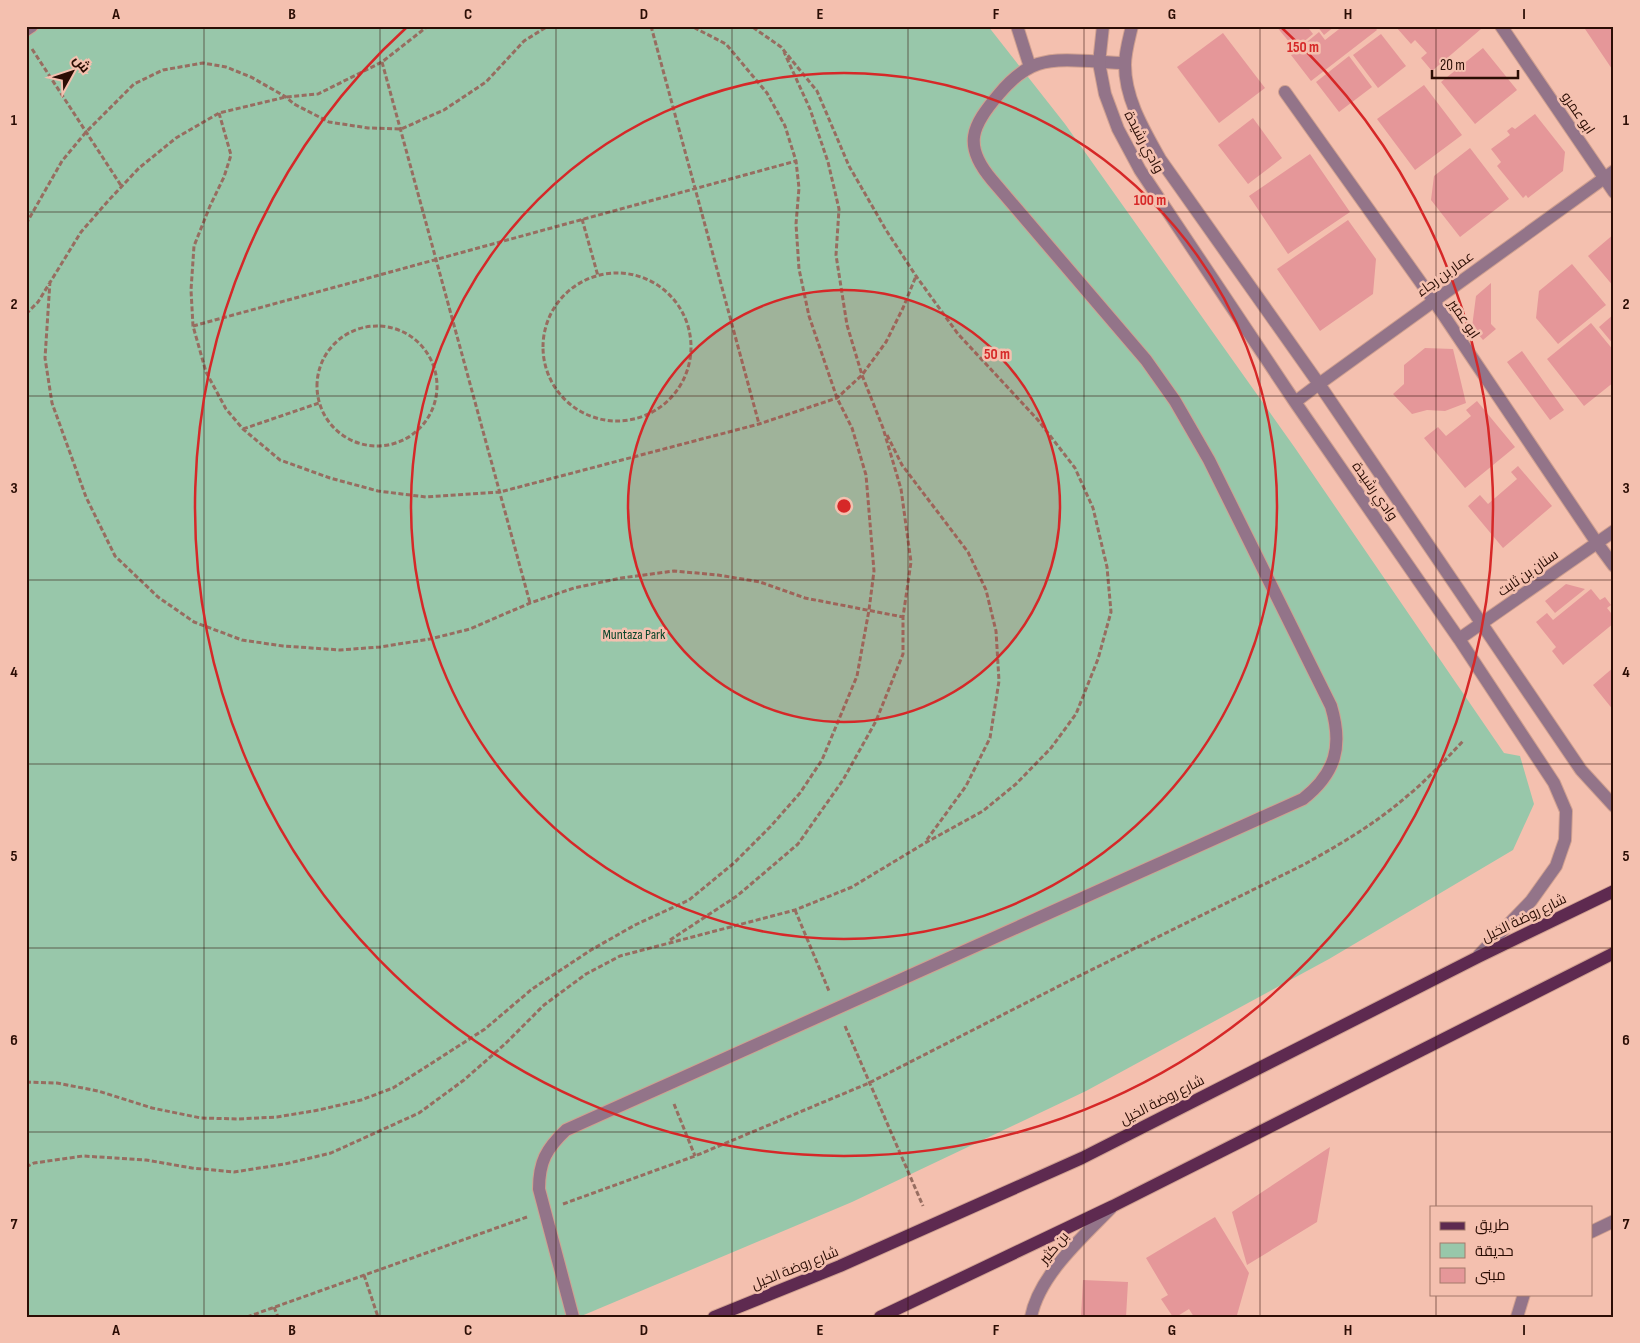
<svg xmlns="http://www.w3.org/2000/svg" width="1640" height="1343" viewBox="0 0 1640 1343" font-family="'Sofia Sans Condensed',Cairo,sans-serif">
	<style>
		.green { fill: #98c7aa }
		.building { fill: #e59799 }
		.lines { fill: none; stroke-linecap: round; stroke-linejoin: round }
		.service-casing { stroke: #d0a090; stroke-width: 14 }
		.minor-casing { stroke: #d0a090; stroke-width: 14 }
		.primary-casing { stroke: #d0a090; stroke-width: 14 }
		.path { stroke: #976d60; stroke-width: 3; stroke-dasharray: 5 2.5; stroke-linecap: butt }
		.service { stroke: #937489; stroke-width: 12 }
		.minor { stroke: #937489; stroke-width: 12 }
		.primary { stroke: #5e2a50; stroke-width: 12 }
		.grid { fill: none; stroke: #2b0d04; stroke-width: 1; stroke-opacity: 0.55 }
		.ring { fill: none; stroke: #d62828; stroke-width: 2.5 }
		.labels { text-anchor: middle; dominant-baseline: central; stroke-width: 5; stroke-linejoin: round; paint-order: stroke }
		.street-label { font-size: 14px; fill: #2b0d04; stroke: #f4c0af }
		.park-label { font-size: 14px; fill: #084429; stroke: #f4c0af }
		.centre { fill: #d62828; stroke: #f4c0af; stroke-width: 2.5 }
		.ring-label { font-size: 15px; text-anchor: middle; font-weight: bold; fill: #d62828; stroke: #f4c0af; stroke-width: 5; stroke-linejoin: round; paint-order: stroke }
		.neatline { fill: none; stroke: #2b0d04; stroke-width: 2 }
		.grid-label { font-size: 16px; text-anchor: middle; font-weight: bold; fill: #2b0d04 }
	</style>
	<rect width="100%" height="100%" fill="#f4c0af"/>
	<path class="green" d="M26 26H988L1065 124 1295 448 1504 753 1520 756 1534 804 1513 850 1329 959 1086 1091 852 1202 579 1317H26Z"/>
	<path class="building" d="M1276 26H1307L1313 34 1295 49Z
		M1317 26H1335L1324 35Z
		M1343 26H1374L1377 30 1311 81 1291 55 1319 32 1325 40Z
		M1398 26H1479L1481 29 1432 71 1421 58 1427 53 1415 40 1411 44 1396 27Z
		M1583 26H1614V72Z
		M1223 33 1265 88 1219 123 1177 67Z
		M1381 34 1406 66 1378 88 1353 55Z
		M1483 48 1517 90 1475 124 1441 82Z
		M1349 56 1372 87 1339 112 1316 82Z
		M1424 85 1462 135 1415 170 1377 119Z
		M1535 114 1565 152 1563 171 1528 198 1526 195 1523 198 1497 166 1501 162 1491 149 1510 135 1507 131 1512 127 1515 129Z
		M1253 118 1282 158 1248 184 1218 145Z
		M1470 148 1509 199 1460 237 1431 200 1434 176Z
		M1310 154 1350 212 1288 254 1249 196Z
		M1348 220 1376 259 1373 294 1320 331 1277 269Z
		M1614 234V287L1588 256Z
		M1572 264 1606 305 1558 344 1536 318 1539 291Z
		M1491 283V324L1496 329 1483 340 1472 327 1476 296Z
		M1614 314V345L1599 327Z
		M1591 323 1614 351V382L1584 406 1547 359Z
		M1425 348 1453 349 1466 403 1445 411 1427 410 1412 414 1393 394 1404 384V365Z
		M1522 351 1564 410 1550 420 1507 362Z
		M1477 401 1515 447 1465 488 1424 438 1438 427 1446 436 1471 416 1466 410Z
		M1518 466 1552 506 1503 548 1468 506 1480 495 1488 504 1517 479 1511 472Z
		M1566 584 1585 589 1555 613 1545 601Z
		M1591 589 1600 600 1605 597 1611 605 1607 608 1611 613 1614 611V623L1563 665 1552 651 1556 647 1536 622 1547 613 1553 620Z
		M1614 667V711L1593 685Z
		M1330 1147 1317 1222 1247 1265 1232 1212Z
		M1215 1217 1249 1273 1237 1315 1239 1317H1194L1189 1309 1176 1317H1173L1161 1299 1168 1295 1146 1258Z
		M1083 1280 1128 1282 1126 1317H1081Z"/>
	<g class="lines">
		<defs>
			<path id="service" d="M1017 26 1030 67
				M26 30 32 26
				M573 1317 539 1189C539 1162 546 1149 566 1130L1303 799C1336 773 1343 746 1331 706L1209 460 1175 401 1146 360 992 180C962 145 972 126 999 94 1009 82 1023 69 1038 64 1061 56 1100 63 1125 63"/>
			<path id="minor" d="M1103 26 1099 63 1105 94 1118 129 1140 170 1295 402 1459 639 1554 783 1566 811 1565 840 1556 866 1531 901 1479 955
				M1132 26C1129 39 1125 52 1125 65 1125 99 1144 130 1160 159L1319 384 1581 770 1614 806
				M1501 26 1614 192
				M1285 92 1434 301 1597 543 1614 566
				M1295 402 1319 384 1614 171
				M1459 639 1614 531
				M1591 1232 1614 1221
				M1031 1317C1039 1275 1083 1237 1111 1208
				M1517 1317 1524 1294"/>
			<path id="primary" d="M714 1317 840 1266 1082 1158 1478 957 1614 891
				M880 1317 1113 1206 1614 953"/>
		</defs>
		<use href="#service" class="service-casing"/>
		<use href="#minor" class="minor-casing"/>
		<use href="#primary" class="primary-casing"/>
		<path class="path" d="M651 26 759 424
			M32 49 122 187
			M382 62 530 603
			M219 113 231 155 224 177 210 206 194 246 191 290 193 326 206 372 226 409 243 429 280 460 330 478 378 491 426 497 500 492 759 424 837 398 862 375 886 342 903 308 916 276
			M582 219 598 276
			M26 224 62 161 86 132 134 84 163 70 203 63 226 67 251 77 286 97 294 104 329 122 368 128 401 129 444 110 486 82 524 41 548 26
			M543 347a74 74 0 1 1 148 0a74 74 0 1 1-148 0Z
			M50 281 45 358 52 403 86 497 115 556 158 597 194 622 242 640 283 646 340 650 380 647 430 639 470 629 530 603 574 588 621 578 674 571 718 575 760 582 805 598 903 617
			M26 314 38 302 81 232 108 201 139 168 176 138 219 113 286 97 318 94 382 62 428 26
			M317 386a60 60 0 1 1 120 0a60 60 0 1 1-120 0Z
			M193 326 796 161
			M243 429 319 403
			M887 435 902 465 968 552 986 590 996 631 999 681 990 738 966 786 926 841
			M795 910 829 991
			M670 940 737 896 798 844 843 780 876 721 903 654V617L911 562 901 489 883 428 862 375 847 325 836 255 839 209 828 162 810 109 784 52
			M845 1026 923 1206
			M26 1082 57 1083 98 1091 152 1108 201 1118 238 1119 277 1117 319 1110 361 1100 393 1088 485 1029 532 989 591 950 635 925 689 900 734 863 771 826 800 793 822 760 857 676 869 610 874 571 866 475 852 428 837 398 809 316 799 269 796 224 799 188 796 161 785 126 767 93 726 44 691 26
			M674 1104 695 1156
			M26 1167 34 1163 83 1156 146 1160 192 1168 234 1172 285 1164 331 1153 419 1113 464 1080 505 1044 544 1005 586 974 620 956 795 910 852 887 925 843 983 811 1016 784 1051 748 1076 714 1098 659 1111 612 1107 567 1093 508 1075 468 1038 420 958 334 916 276 886 230 849 166 817 91 781 47 751 26
			M563 1204 695 1156 869 1083 1065 983 1303 865C1339 845 1375 824 1406 797 1427 780 1445 760 1464 740
			M364 1275 378 1317
			M274 1307 278 1317
			M247 1317 527 1217"/>
		<use href="#service" class="service"/>
		<use href="#minor" class="minor"/>
		<use href="#primary" class="primary"/>
	</g>
	<path class="grid" d="M204 26V1317M380 26V1317M556 26V1317M732 26V1317M908 26V1317M1084 26V1317M1260 26V1317M1436 26V1207M26 212H1614M26 396H1614M26 580H1614M26 764H1614M26 948H1614M26 1132H1614M1436 1294V1317"/>
	<circle cx="844" cy="506" r="216" fill="#d62828" fill-opacity=".12"/>
	<g class="ring">
		<circle cx="844" cy="506" r="216"/>
		<circle cx="844" cy="506" r="433"/>
		<path d="M1282 28A649 649 0 1 1 406 28"/>
	</g>
	<g class="labels">
		<g class="street-label">
			<text transform="translate(1578 113) rotate(56)">ابو عمرو</text>
			<text transform="translate(1144 142) rotate(62)">وادي رشيدة</text>
			<text transform="translate(1445 274) rotate(-36)">عمار بن رجاء</text>
			<text transform="translate(1464 319) rotate(56)">ابو عمير</text>
			<text transform="translate(1375 491) rotate(55)">وادي رشيدة</text>
			<text transform="translate(1528 573) rotate(-35)">سنان بن ثابت</text>
			<text transform="translate(1524 918) rotate(-26)">شارع روضة الخيل</text>
			<text transform="translate(1162 1100) rotate(-27)">شارع روضة الخيل</text>
			<text transform="translate(1054 1248) rotate(-50)">بن كثير</text>
			<text transform="translate(795 1268) rotate(-22)">شارع روضة الخيل</text>
		</g>
		<g class="park-label">
			<text x="634" y="634">Muntaza Park</text>
		</g>
	</g>
	<circle cx="844" cy="506" r="8" class="centre"/>
	<g class="ring-label">
		<text x="1303" y="52">150 m</text>
		<text x="1150" y="205">100 m</text>
		<text x="997" y="359">50 m</text>
	</g>
	<rect width="1640" height="1343" fill="none" stroke="#f4c0af" stroke-width="55"/>
	<rect x="1430" y="1206" width="162" height="90" fill="#f4c0af" stroke="#a4786b"/>
	<rect x="1440" y="1222" width="25" height="8" fill="#5e2a50" stroke="#a4786b"/>
	<text x="1475" y="1230" font-size="15" fill="#2b0d04">طريق</text>
	<rect x="1440" y="1243" width="25" height="15" fill="#98c7aa" stroke="#a4786b"/>
	<text x="1475" y="1256" font-size="15" fill="#2b0d04">حديقة</text>
	<rect x="1440" y="1268" width="25" height="15" fill="#e59799" stroke="#a4786b"/>
	<text x="1475" y="1280" font-size="15" fill="#2b0d04">مبنى</text>
	<g transform="translate(72 72) rotate(50)" stroke="#f4c0af" stroke-width="4" paint-order="stroke">
	<path d="M0-4L9 19L0 12L-9 19Z" fill="#2b0d04"/>
	<text y="-8" font-size="14" font-weight="bold" text-anchor="middle" fill="#2b0d04">ش</text>
	</g>
	<path d="M1432 70v8h86v-8" fill="none" stroke="#2b0d04" stroke-width="2.5"/>
	<text x="1440" y="70" font-size="15" fill="#2b0d04" stroke="#f4c0af" stroke-width="4" paint-order="stroke">20 m</text>
	<rect x="28" y="28" width="1584" height="1288" class="neatline"/>
	<g class="grid-label">
		<text x="116" y="19">A</text>
		<text x="292" y="19">B</text>
		<text x="468" y="19">C</text>
		<text x="644" y="19">D</text>
		<text x="820" y="19">E</text>
		<text x="996" y="19">F</text>
		<text x="1172" y="19">G</text>
		<text x="1348" y="19">H</text>
		<text x="1524" y="19">I</text>
		<text x="14" y="125">1</text>
		<text x="1626" y="125">1</text>
		<text x="14" y="309">2</text>
		<text x="1626" y="309">2</text>
		<text x="14" y="493">3</text>
		<text x="1626" y="493">3</text>
		<text x="14" y="677">4</text>
		<text x="1626" y="677">4</text>
		<text x="14" y="861">5</text>
		<text x="1626" y="861">5</text>
		<text x="14" y="1045">6</text>
		<text x="1626" y="1045">6</text>
		<text x="14" y="1229">7</text>
		<text x="1626" y="1229">7</text>
		<text x="116" y="1335">A</text>
		<text x="292" y="1335">B</text>
		<text x="468" y="1335">C</text>
		<text x="644" y="1335">D</text>
		<text x="820" y="1335">E</text>
		<text x="996" y="1335">F</text>
		<text x="1172" y="1335">G</text>
		<text x="1348" y="1335">H</text>
		<text x="1524" y="1335">I</text>
	</g>
</svg>
